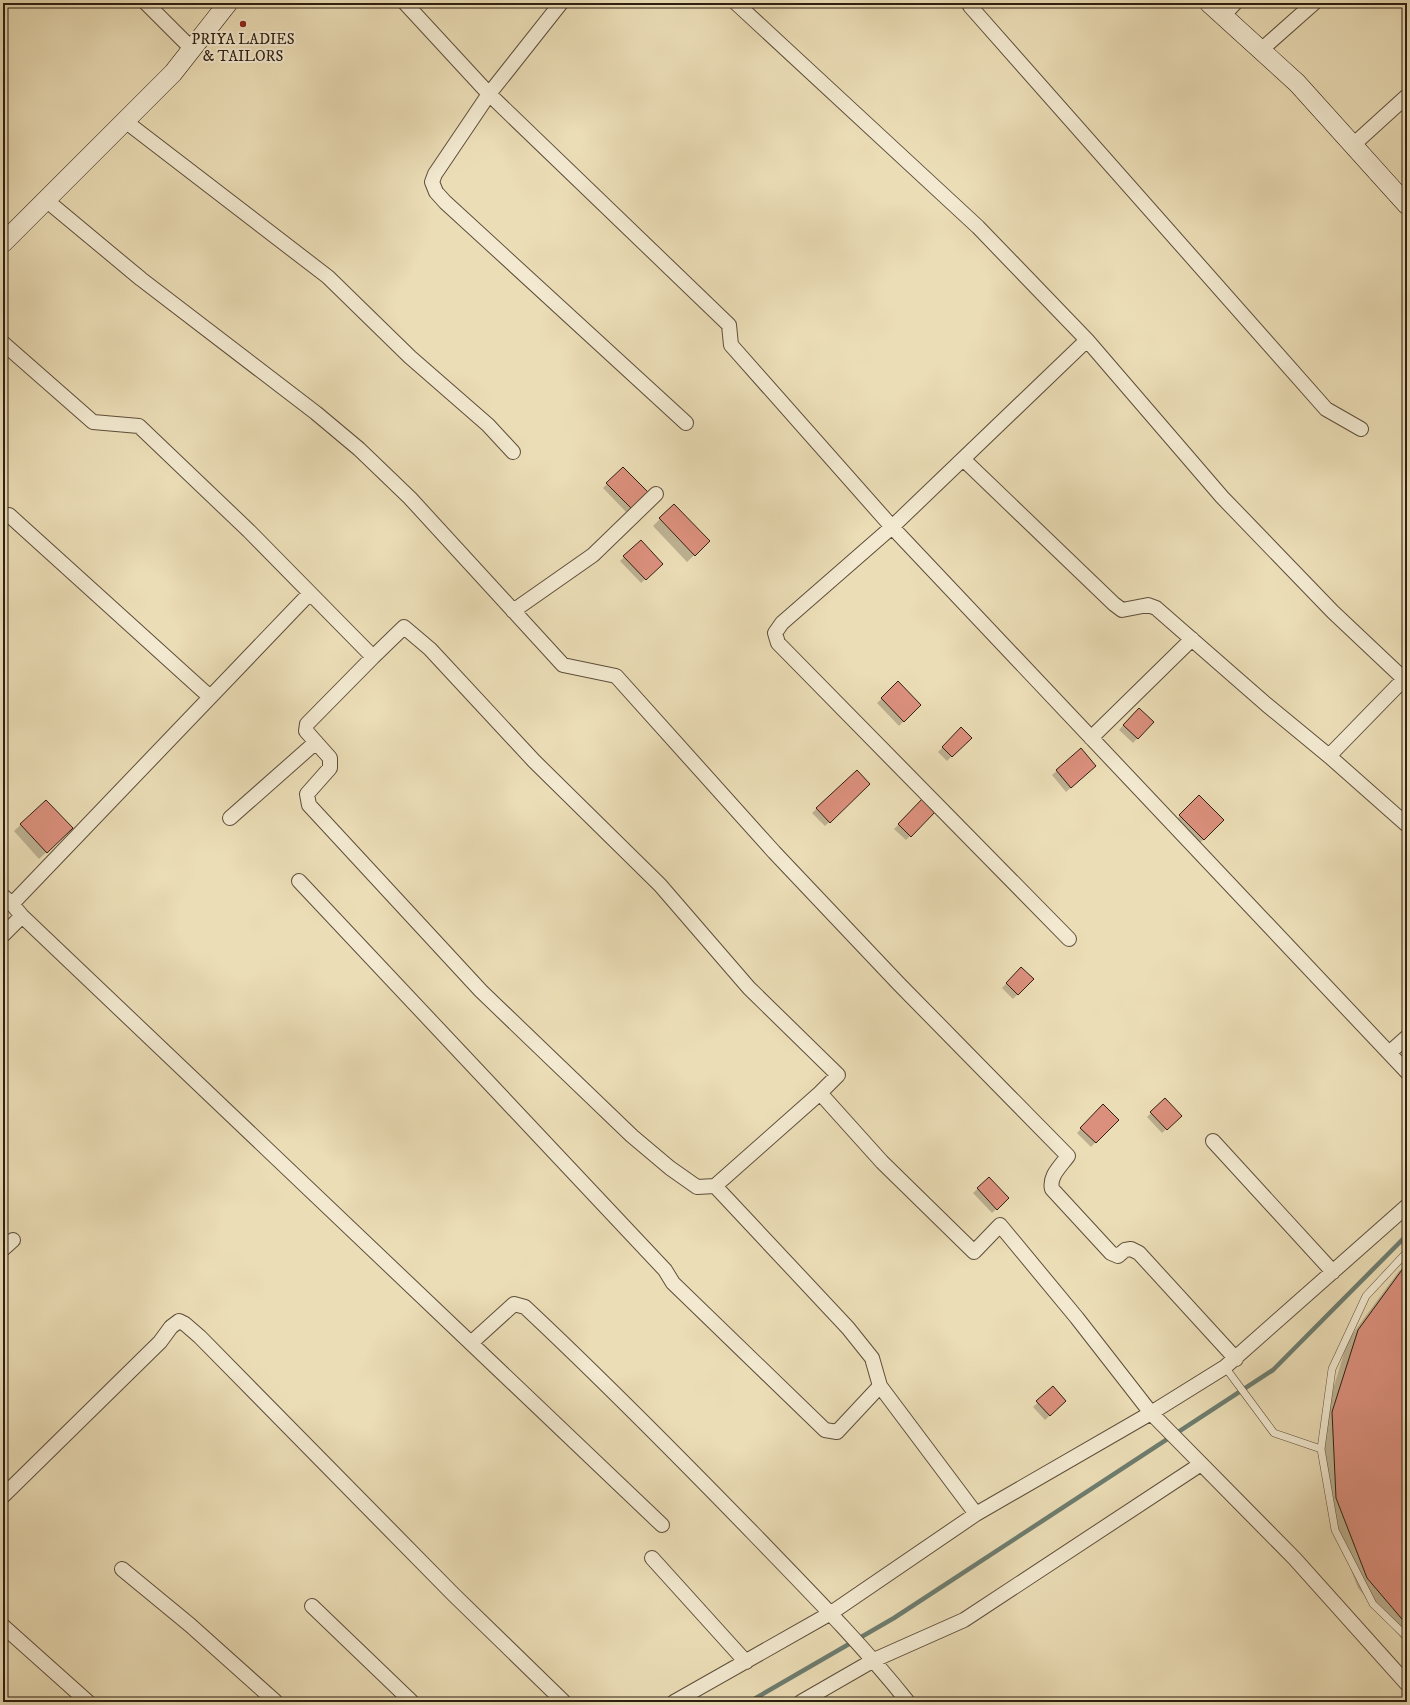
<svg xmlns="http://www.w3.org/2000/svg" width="1410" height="1705" viewBox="0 0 1410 1705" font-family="'IM FELL DW Pica',serif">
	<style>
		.shadow { fill: #0003 }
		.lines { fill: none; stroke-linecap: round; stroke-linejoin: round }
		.stream { stroke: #6e7d6f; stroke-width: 4.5 }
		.building { fill: #db907d; stroke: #2f1f11 }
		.lane-casing { stroke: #5e4e3a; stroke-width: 8 }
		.street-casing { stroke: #5e4e3a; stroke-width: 16 }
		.secondary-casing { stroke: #2f1f11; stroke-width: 20 }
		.lane { stroke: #f2e9d0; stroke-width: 7 }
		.street { stroke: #f2e9d0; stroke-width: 14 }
		.secondary { stroke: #f2e9d0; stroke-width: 19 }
		.poi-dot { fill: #8f2418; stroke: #f2e9d0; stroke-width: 1.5 }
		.labels { text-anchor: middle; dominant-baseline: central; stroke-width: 4; stroke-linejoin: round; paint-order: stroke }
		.poi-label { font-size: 15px; fill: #2f1f11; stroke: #f2e9d0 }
	</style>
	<rect width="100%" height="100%" fill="#ebddb6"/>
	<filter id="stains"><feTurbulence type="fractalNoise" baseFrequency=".005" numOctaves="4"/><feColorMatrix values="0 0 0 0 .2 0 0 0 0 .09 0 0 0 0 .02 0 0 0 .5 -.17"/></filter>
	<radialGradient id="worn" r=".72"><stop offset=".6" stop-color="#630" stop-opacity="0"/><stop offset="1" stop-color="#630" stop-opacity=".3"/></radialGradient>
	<path class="shadow" d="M623 468 647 492 627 513 603 488Z
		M674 505 709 541 687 562 653 526Z
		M641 541 662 564 641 583 620 561Z
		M898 683 920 705 899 726 877 703Z
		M1134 713 1153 722 1133 743 1119 730Z
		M961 729 970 738 947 761 938 752Z
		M1080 750 1090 771 1066 792 1052 775Z
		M857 771 869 784 825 826 812 813Z
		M1199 797 1223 820 1199 844 1176 820Z
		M923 800 935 811 906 840 894 829Z
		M46 801 65 835 39 859 14 831Z
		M1021 968 1032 979 1013 999 1002 988Z
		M1165 1100 1180 1116 1162 1133 1147 1117Z
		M1103 1106 1118 1120 1091 1147 1077 1133Z
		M989 1178 1008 1198 992 1213 973 1193Z
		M1407 1264V1645L1358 1588 1327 1508 1323 1422 1348 1340 1399 1271Z
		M1053 1388 1065 1401 1045 1420 1033 1407Z"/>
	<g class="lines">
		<path class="stream" d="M749 1702 894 1618 1273 1370 1407 1235"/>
	</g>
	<path class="building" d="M623 467 648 492 632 509 606 483Z
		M674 504 710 541 695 556 659 518Z
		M641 540 663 564 646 580 623 556Z
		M898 681 921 705 904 722 881 698Z
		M1139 708 1154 722 1138 739 1123 725Z
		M961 727 972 738 952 757 942 747Z
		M1081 748 1096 766 1071 788 1056 770Z
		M857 770 870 784 830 823 816 808Z
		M1199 795 1224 820 1204 840 1179 815Z
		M923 798 936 811 911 837 898 824Z
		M46 800 73 828 47 853 20 824Z
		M1021 967 1034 979 1018 995 1006 983Z
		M1165 1098 1182 1116 1167 1130 1150 1112Z
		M1103 1104 1119 1120 1096 1143 1080 1128Z
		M989 1177 1009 1198 997 1210 977 1188Z
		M1407 1263V1625L1367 1578 1336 1498 1332 1412 1358 1330Z
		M1053 1386 1066 1401 1050 1416 1036 1401Z"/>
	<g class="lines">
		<defs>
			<path id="lane" d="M1407 1252 1366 1296 1332 1369 1321 1449 1335 1530 1373 1604 1407 1637
				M1225 1367 1274 1433 1321 1449"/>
			<path id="street" d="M146 3 192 49
				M405 3 489 94 729 325 731 345 892 527 1407 1072
				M561 3 489 94 435 174 432 182 436 192 445 202 686 423
				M736 3 978 227 1087 340 1222 497 1333 612 1404 679 1329 756 1407 825
				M970 6 1326 409 1361 429
				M1223 16 1235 3
				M1261 50 1314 3
				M125 121 328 277 410 357 488 425 513 452
				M1353 145 1407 96
				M46 200 141 279 316 413 359 449 410 498 563 665 616 676 774 852 899 984 1068 1156C1060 1167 1049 1176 1052 1189L1111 1253 1118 1256 1125 1250 1131 1249 1139 1253 1236 1359
				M3 343 93 422 139 426 249 531 373 657 404 627 430 649 534 761 660 885 749 988 838 1075 820 1093 882 1162 974 1252 1000 1225 1077 1318 1151 1413 1295 1559 1407 1684
				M963 459 1114 604 1122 610 1148 605 1156 608 1267 705 1329 756
				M9 515 210 697
				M310 593 12 904 22 916 662 1525
				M513 611 593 555 656 494
				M373 657 307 724 306 731 330 758V768L307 794 309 805 481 991 632 1136 670 1168 697 1187 715 1186
				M1091 738 1192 639
				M230 818 316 742
				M299 881 665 1270 673 1283 825 1430 837 1432 880 1386
				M3 896 12 904
				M3 935 22 916
				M1069 939 778 643 775 633 782 623 892 527 1087 340
				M1389 1053 1407 1037
				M820 1093 715 1186 848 1328 872 1358 880 1386 976 1514
				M1213 1141 1333 1272
				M3 1249 13 1240
				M471 1343 514 1304 525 1307C603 1380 678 1456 753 1533 806 1588 860 1642 908 1702
				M3 1496 160 1342 171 1327 179 1321 185 1324 200 1337 453 1594 564 1702
				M652 1558 746 1662
				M122 1569 190 1625 276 1702
				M312 1606 412 1702
				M3 1626 88 1702
				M674 1702 831 1613 976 1514 1151 1413 1225 1367 1407 1206
				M801 1702 874 1660 964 1620 1201 1464"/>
			<path id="secondary" d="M1209 3 1297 83 1407 205
				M3 243 173 73 228 3"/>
		</defs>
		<use href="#lane" class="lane-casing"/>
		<use href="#street" class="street-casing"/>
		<use href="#secondary" class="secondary-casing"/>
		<use href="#lane" class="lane"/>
		<use href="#street" class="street"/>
		<use href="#secondary" class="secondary"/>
	</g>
	<circle class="poi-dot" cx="243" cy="24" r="4"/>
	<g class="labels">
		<g class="poi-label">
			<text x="243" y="39">PRIYA LADIES<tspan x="243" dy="17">&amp; TAILORS</tspan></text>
		</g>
	</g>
	<rect width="1410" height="1705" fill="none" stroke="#ebddb6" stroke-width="16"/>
	<rect x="4" y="4" width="1402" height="1697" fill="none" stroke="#2f1f11" stroke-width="2"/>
	<rect x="8" y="8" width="1394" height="1689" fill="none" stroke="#2f1f11"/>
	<rect width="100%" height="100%" filter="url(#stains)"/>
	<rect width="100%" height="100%" fill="url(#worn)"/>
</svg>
